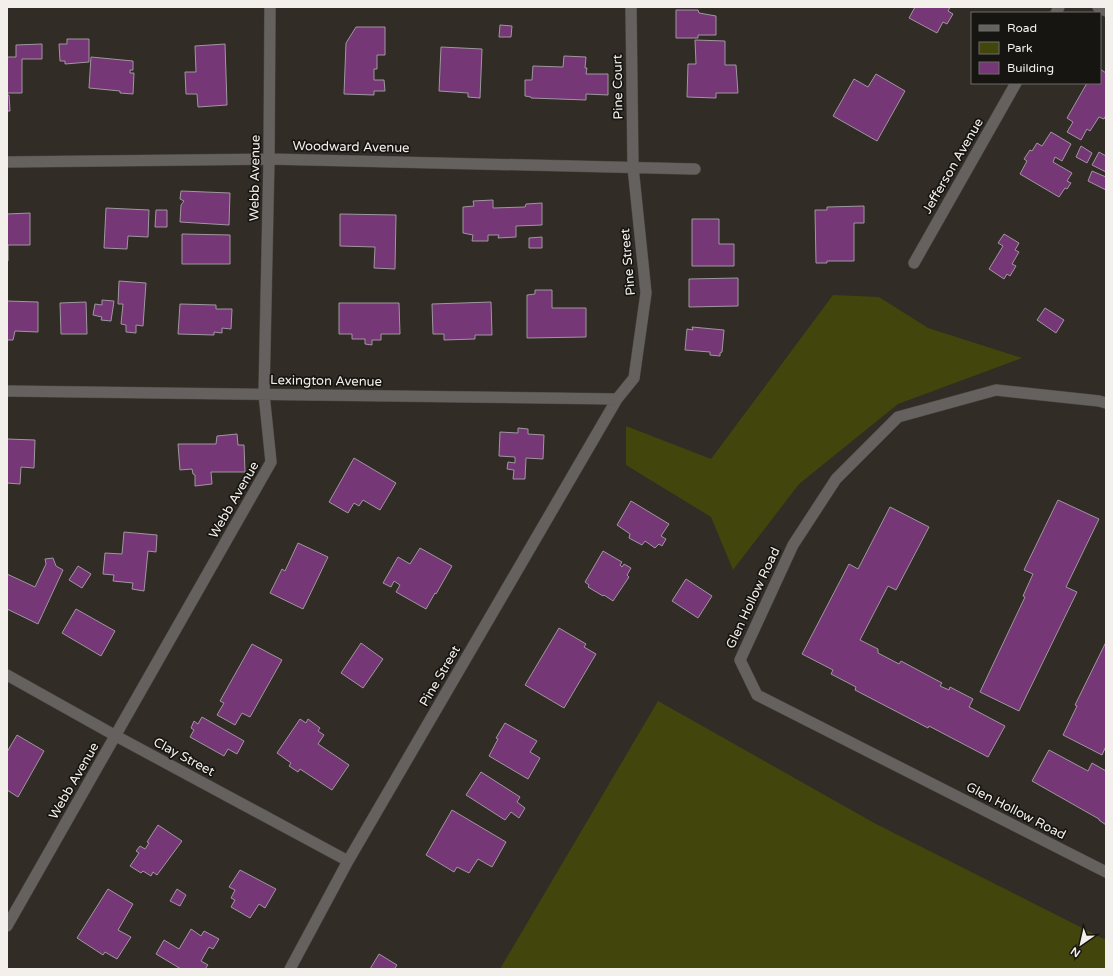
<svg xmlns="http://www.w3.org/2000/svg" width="1113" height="976" viewBox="0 0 1113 976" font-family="'Varela Round',sans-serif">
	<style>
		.green { fill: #42460d }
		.building { fill: #753775; stroke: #9f979f }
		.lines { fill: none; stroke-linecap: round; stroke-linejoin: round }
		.minor-casing { stroke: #4c4741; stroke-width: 12 }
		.minor { stroke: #64615e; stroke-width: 11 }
		.labels { text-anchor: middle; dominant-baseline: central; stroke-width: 3.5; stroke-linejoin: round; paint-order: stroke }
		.street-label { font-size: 13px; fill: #f3efeb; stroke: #171511 }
	</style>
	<rect width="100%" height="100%" fill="#312c25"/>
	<path class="green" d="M833 295 879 297 928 328 1022 358 898 404 799 484 733 570 711 517 626 465V426L711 459Z
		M658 701 876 824 1106 940V969H500Z"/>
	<path class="building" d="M915 7H950L948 11 953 14 947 24 943 22 937 33 909 18Z
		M676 10H698L699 13 716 16V35H698V38H676Z
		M500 25 512 26 511 37H499Z
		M356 27H385V55H377V69H374V80H384L385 91H374V95L344 94 346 43Z
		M67 39H89V62L65 64V61H60L59 44H67Z
		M695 40 725 41V65H736L738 93H716V98L687 97 688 64H696Z
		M42 44V59H22V93H7V57H16V45Z
		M225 44 227 105 198 107 197 94H186L185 72H196L195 46Z
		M441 47 482 49 480 98 468 97V93L439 91Z
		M564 56 586 57 585 68H587L586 74H608V95L586 94V100L531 98V97L525 96V80H532L533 66 563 67Z
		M91 57 133 61V70H130V73H134L133 94 120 93V91L89 88Z
		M1100 69 1106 73V115L1104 119 1099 117 1090 131 1087 129 1081 140 1067 132 1073 122 1067 118 1087 83H1100Z
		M876 74 905 91 877 141 833 116 854 79 868 87Z
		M7 95H9L10 111H7Z
		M1051 132 1071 144 1062 161 1055 157 1053 162 1072 173 1067 181 1071 183 1067 189 1065 188 1059 197 1020 174 1027 161 1024 159 1030 150 1032 151 1037 143 1042 146Z
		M1081 146 1092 153 1087 163 1076 157Z
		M1099 152 1106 156V172L1092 165Z
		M1092 171 1106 177V190L1088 181Z
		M181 191 230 193 229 225 180 222 181 205 184 201 180 199Z
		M493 200V208L525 207 526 204 542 203V225L516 226V237L498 238 499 235H488V241H472L473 235 463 233V207L474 206 473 201Z
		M864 206V223H854V261H827V263H816L815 210H827V207Z
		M106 208 149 210 148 237 128 236 127 249 104 248Z
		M156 210H167V227H155Z
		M30 213V245H8V261H7V214Z
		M340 214 396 215 395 269 374 268 375 247 340 246Z
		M692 219H719V244H734V266H692Z
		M182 234 230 235V264H182Z
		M1004 234 1019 243 1015 250 1019 252 1012 264 1016 266 1010 276 1007 274 1004 279 989 269 1003 246 998 243Z
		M542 237V248H529V238Z
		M738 278V306L689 307V279Z
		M119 281 146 283 143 326 136 325V333L126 332V325L121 324 123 304H118Z
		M535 290H552V308H586V337L527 338V295L535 294Z
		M102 300 114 301 111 321 101 320 102 317 93 315 95 304 102 305Z
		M7 301 38 302V332L15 331 13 340H7Z
		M86 302 87 334H61L60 303Z
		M491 302 492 335H475V339L444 340V334H433L432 304Z
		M339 303H399L400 334H381V340H372V345L365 344V339H352V334H339Z
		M180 304 216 305V309H232L231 329 222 328V333L214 332V335L178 334Z
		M1045 308 1064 320 1056 333 1037 320Z
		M692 327 724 330 722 352 720 353V356L710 355V352L685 350 687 329 693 330Z
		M518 428 528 429V434L544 435 543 459 526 458 525 479H513L514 470 507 469 508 462 515 463V457L499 456 500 432 518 433Z
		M237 434 238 445H244L245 472H211L212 484 195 486V475L193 474 192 469 180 470 178 444H216L217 436Z
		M7 439 35 440 34 468 21 467 20 484 7 483Z
		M354 458 396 483 380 510 363 500 359 506 354 503 348 513 329 502Z
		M1058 500 1099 519 1066 587 1077 592 1019 711 980 692 1025 597 1023 596 1033 574 1024 570Z
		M631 501 669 524 661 536 666 539 662 546 659 544 655 548 645 541 642 545 629 538 630 534 617 525Z
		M890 507 929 527 896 590 888 586 860 640 878 649V653L899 664 901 661 942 683 940 686 949 690 950 687 973 699 969 707 1005 726 988 757 929 726 928 728 855 690 856 687 831 674 833 670 802 654 849 564 858 569Z
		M124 532 157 535 156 552 148 551 144 591 132 589 133 583 113 581 114 575 103 574 105 553 122 554Z
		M298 543 328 557 303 609 270 593 282 569 285 571Z
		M420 548 452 566 436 594 435 593 426 609 396 592 400 585 394 581 391 587 383 583 398 557 410 564Z
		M603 551 622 562 620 565 622 567 624 564 631 568 627 575 629 577 613 601 604 595 603 596 588 587 589 585 585 582Z
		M53 558 56 566 63 570 38 624 7 609V574L35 587 46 564 45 559Z
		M78 566 91 574 82 588 69 580Z
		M686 579 712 596 698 618 672 601Z
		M76 609 115 631 101 656 62 633Z
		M559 628 586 644 584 647 596 654 564 708 525 685Z
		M1106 642V746L1102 755 1063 735 1077 706 1075 705Z
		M361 643 383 659 363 688 341 673Z
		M252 644 282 660 250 717 242 713 235 725 217 715 224 703 220 701Z
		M202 717 244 741 237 754 228 749 224 756 190 737 194 730 191 728 194 721 198 724Z
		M300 719 306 723 308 719 320 728 318 731 324 735 318 744 349 765 332 790 300 769 298 772 289 766 291 763 277 753Z
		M505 723 537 741 530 752 540 758 528 779 489 756 498 739 496 738Z
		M17 735 44 751 18 797 7 790V752Z
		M1049 750 1088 771 1092 763 1106 771V825L1099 820V819L1032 781Z
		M481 772 520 797 517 802 525 808 519 818 511 812 505 820 466 795Z
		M452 810 506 842 492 867 478 859 469 873 457 867 454 872 426 855Z
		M158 825 182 841 157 875 153 872 151 876 143 871 141 873 130 866 139 853 136 851 140 846 145 849 149 843 147 842Z
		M240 870 276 889 265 908 259 904 250 918 231 907 235 900 231 898 235 890 229 887Z
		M108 889 133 904 118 930 131 937 117 959 105 952 103 955 77 938Z
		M177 889 186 895 180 906 170 901Z
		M191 929 201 936 204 931 219 939 213 949 209 947 201 961 208 965 205 969H181L156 954 164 940 179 949Z
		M379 954 397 965 395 968 397 969H370Z"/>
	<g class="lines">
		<defs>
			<path id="minor" d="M1098 7 1106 11
				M1056 13 1059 7
				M7 162 269 159 695 169
				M914 263 1016 83
				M7 391 617 399 634 378 646 293 633 167 631 7
				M1106 403 1099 401 996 390 898 417 836 479 793 545 740 660 757 695 1106 872
				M7 675 116 736 348 861
				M7 926 271 462 264 394 269 159 270 7
				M290 969 348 861 617 399"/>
		</defs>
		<use href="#minor" class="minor-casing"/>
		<use href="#minor" class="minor"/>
	</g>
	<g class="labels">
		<g class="street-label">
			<text transform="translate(618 87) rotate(-91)">Pine Court</text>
			<text transform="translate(351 147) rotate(1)">Woodward Avenue</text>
			<text transform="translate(953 166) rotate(-60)">Jefferson Avenue</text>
			<text transform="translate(255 178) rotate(-89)">Webb Avenue</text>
			<text transform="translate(628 262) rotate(-95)">Pine Street</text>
			<text transform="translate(326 381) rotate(1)">Lexington Avenue</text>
			<text transform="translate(234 500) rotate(-60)">Webb Avenue</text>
			<text transform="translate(753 598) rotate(-65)">Glen Hollow Road</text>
			<text transform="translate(440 676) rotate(-60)">Pine Street</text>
			<text transform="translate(184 757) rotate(28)">Clay Street</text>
			<text transform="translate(74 781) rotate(-60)">Webb Avenue</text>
			<text transform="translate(1016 811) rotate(27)">Glen Hollow Road</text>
		</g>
	</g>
	<rect width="1113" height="976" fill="none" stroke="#f3efeb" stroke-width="16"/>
	<rect x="971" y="12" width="130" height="72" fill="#171511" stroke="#6f6c68"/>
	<rect x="979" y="25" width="20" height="6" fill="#64615e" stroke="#6f6c68"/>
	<text x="1007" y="32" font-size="12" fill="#f3efeb">Road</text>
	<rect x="979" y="42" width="20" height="12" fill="#42460d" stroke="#6f6c68"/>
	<text x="1007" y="52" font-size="12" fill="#f3efeb">Park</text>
	<rect x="979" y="62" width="20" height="12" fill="#753775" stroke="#6f6c68"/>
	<text x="1007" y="72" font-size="12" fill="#f3efeb">Building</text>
	<g transform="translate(1081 944) rotate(214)" stroke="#171511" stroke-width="3" paint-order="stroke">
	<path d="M0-3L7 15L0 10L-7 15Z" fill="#f3efeb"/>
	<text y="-6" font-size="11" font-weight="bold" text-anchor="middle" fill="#f3efeb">N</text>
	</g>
</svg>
